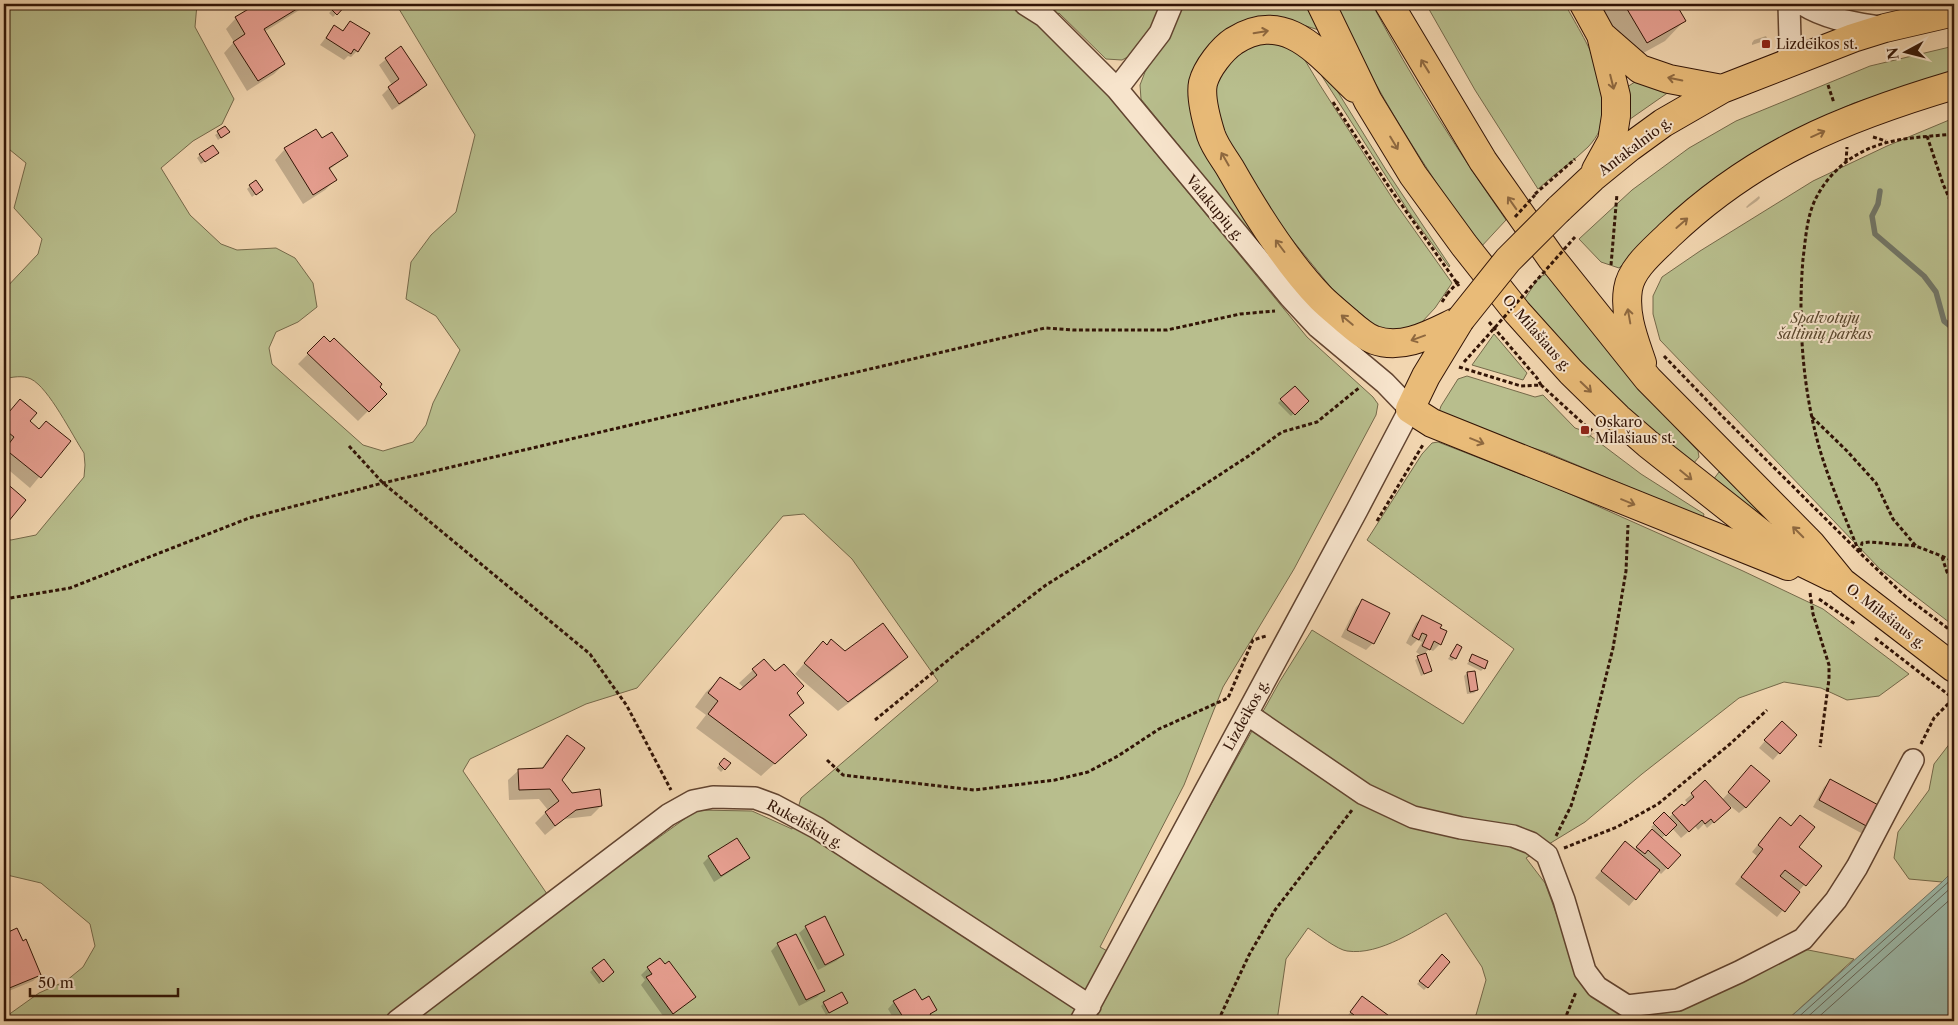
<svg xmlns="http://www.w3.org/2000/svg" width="1958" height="1025" viewBox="0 0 1958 1025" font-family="'Libre Caslon Text',serif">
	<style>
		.green { fill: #b8be8d; stroke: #75694a; fill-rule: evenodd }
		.water { fill: #9cb9a9; stroke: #727768 }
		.shadow { fill: #0003 }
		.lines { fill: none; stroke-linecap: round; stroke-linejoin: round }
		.shore { stroke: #676658; stroke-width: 1 }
		.stream { stroke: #727768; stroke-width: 5.5 }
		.building { fill: #e8a092; stroke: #321406 }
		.street-casing { stroke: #624430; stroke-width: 24 }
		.primary-casing { stroke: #321406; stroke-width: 30 }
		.path { stroke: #321406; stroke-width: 3; stroke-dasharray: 4 2.5; stroke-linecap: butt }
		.street { stroke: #f7e4cc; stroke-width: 21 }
		.primary { stroke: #e9bb78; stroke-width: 28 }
		.primary-bridge-casing { stroke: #321406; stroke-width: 30; stroke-linecap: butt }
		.path-bridge { stroke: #321406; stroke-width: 3; stroke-dasharray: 4 2.5; stroke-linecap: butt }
		.primary-bridge { stroke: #e9bb78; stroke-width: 28 }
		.oneway { stroke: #8e683f }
		.poi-dot { fill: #8f2418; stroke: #f7e4cc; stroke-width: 2 }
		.labels { text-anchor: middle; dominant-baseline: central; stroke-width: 4; stroke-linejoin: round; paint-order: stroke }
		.poi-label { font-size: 14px; fill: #321406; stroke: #f7e4cc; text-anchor: start }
		.street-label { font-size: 14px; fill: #321406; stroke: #f7e4cc }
		.park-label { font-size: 14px; font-style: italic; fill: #5a472e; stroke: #f7e4cc }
	</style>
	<rect width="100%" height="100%" fill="#f2d6b0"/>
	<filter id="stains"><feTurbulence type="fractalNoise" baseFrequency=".004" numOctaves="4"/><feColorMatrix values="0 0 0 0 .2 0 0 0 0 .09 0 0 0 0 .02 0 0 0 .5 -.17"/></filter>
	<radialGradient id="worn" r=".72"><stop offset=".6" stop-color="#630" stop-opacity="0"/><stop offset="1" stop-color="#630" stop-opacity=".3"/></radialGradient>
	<path class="green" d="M4 4H197L195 27 234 99 222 124 193 141 161 168 190 215 221 244 237 250 276 248 295 258 313 283 317 307 298 322 276 332 269 348 272 364 363 445 383 451 413 442 426 425 433 403 460 350 436 316 406 299 411 262 431 235 456 212 475 135 396 4H1167L1135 53 1122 60 1106 59 1059 13 1039 27 1097 82 1307 337 1373 397 1378 404 1376 415 1294 569 1223 687 1184 785 1100 947 1124 960 1280 681 1312 630 1463 724 1514 649 1367 540 1422 454 1432 443 1438 442 1559 489 1743 571 1823 609 1909 674 1879 696 1847 700 1821 688 1784 682 1739 698 1642 774 1585 822 1526 858 1545 883 1583 987 1610 1008 1637 1012 1798 948 1854 959 1786 1021H1458L1476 1015 1486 980 1482 967 1446 913C1419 928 1380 956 1347 951 1338 950 1317 934 1308 928L1286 959 1277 1021H4V1018L39 993 66 981 83 967 95 946 90 924 41 883 7 875 4 876V539L11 540 36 535 84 477 85 465 84 453C72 435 49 388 31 379 23 375 12 377 4 379V290L38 254 42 239 14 208 26 163 4 145ZM804 514 852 559 938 681 801 798 792 829 752 811 697 810 558 910 463 771 470 759 586 704 637 688 783 516Z
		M1183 4H1307L1319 30 1283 19 1194 75 1264 246 1260 245 1141 99 1140 85 1145 72 1181 10Z
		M1335 4H1372C1412 79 1457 150 1506 220L1480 248C1427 170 1374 90 1335 4Z
		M1426 4H1565C1587 45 1629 104 1588 147 1573 162 1554 174 1538 189L1475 90Z
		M1270 42 1300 48 1306 62 1318 82 1396 204 1452 283 1435 308 1421 323 1403 330 1379 329 1333 290 1290 237 1237 162 1222 133 1214 93 1221 75 1230 62 1241 52 1254 45Z
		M1954 46V72L1854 103 1814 121 1762 148 1652 235 1619 268 1601 262 1579 239 1632 190 1689 148 1736 121 1870 66Z
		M1320 63 1386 170 1450 266 1449 267 1409 212 1318 70Z
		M1641 78 1676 87 1623 124 1624 89Z
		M1954 118V626L1880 569 1660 340 1653 314V296L1662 277 1700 251 1813 181 1887 146Z
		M1547 274C1594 336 1644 395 1698 451L1699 457 1693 464 1684 462 1573 355 1524 300 1539 277Z
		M1494 334 1527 373 1523 380 1472 365Z
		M1467 376 1535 397 1543 395 1575 428 1584 431 1641 474 1704 514 1703 518 1546 452 1437 418 1441 406 1458 379Z
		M1719 472 1789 538 1713 480Z
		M1954 738V870L1942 882 1909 879 1894 858 1898 832 1929 790 1934 764Z"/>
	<path class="water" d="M1954 870V1021H1786L1942 882Z"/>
	<path class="shadow" d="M256 4H306L301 9 264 32 284 64 274 74 247 91 224 53 234 42 226 29 236 18 255 7Z
		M338 4H345L333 17 329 13Z
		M1594 4H1674L1684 21 1665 41 1627 62Z
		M350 22 357 51 351 57 348 56 344 60 320 45 334 27 342 31Z
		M1766 36 1767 38 1764 41 1752 45V43L1754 40Z
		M400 48 425 85 419 92 392 110 382 95 392 85 379 65Z
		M225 128V135L218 140 215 135Z
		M322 140 346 156 329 170 335 180 325 190 303 204 275 160 285 149Z
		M200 155 214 156 201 164 197 158Z
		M250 186 258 192 252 197 247 189Z
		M1759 196 1760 198 1757 201 1747 208 1746 207 1749 204Z
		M324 338 385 394 358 421 298 364Z
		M1295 387 1307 401 1291 416 1278 403Z
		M20 400 28 422 39 430 69 441 30 488 4 466V418Z
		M1585 427 1593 434 1589 438 1580 432Z
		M4 482 25 500 4 525Z
		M1363 600 1373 643 1366 650 1341 637 1356 607Z
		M1422 617 1440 644 1433 651 1429 649 1425 653 1431 671 1421 676 1415 660 1422 656 1416 652 1422 642 1417 640 1411 646 1406 643 1416 623Z
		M827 646 845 653 907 657 897 667 838 711 795 674 813 653Z
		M1457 646 1455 658 1452 661 1448 659Z
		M1473 655 1484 668 1481 671 1467 664Z
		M753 670 803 703 788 717 806 735 761 776 696 728 706 715 695 707 706 692 720 679 740 692 744 688 739 683Z
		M1467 673 1477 690 1474 693 1467 694 1464 676Z
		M1775 729 1779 753 1773 760 1759 748Z
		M567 737 560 780 571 794 601 806 591 816 564 819 545 835 535 823 548 810 539 799 509 800 508 780 519 770 541 769 557 747Z
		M721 762 724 769 721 772 717 768Z
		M1745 774 1746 807 1739 813 1724 801 1722 815 1707 828 1704 824 1698 830 1695 826 1681 838 1672 828 1661 839 1667 868 1661 874 1658 871 1629 906 1595 878 1619 850H1634L1654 830 1651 827 1664 814 1668 818 1682 806 1684 808 1688 804 1685 800 1692 794 1722 800Z
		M1831 780 1880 808 1863 834 1813 807 1824 787Z
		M1800 817 1797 847 1820 866 1777 917 1735 884 1757 856 1752 852 1773 826 1780 819 1790 827Z
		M709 857H748L742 864 714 882 703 863Z
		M806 927 843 955 836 961 818 970 799 933Z
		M16 930 40 974 33 981 4 993V935Z
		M778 944 823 991 817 997 799 1006 771 951Z
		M1439 959 1427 987 1424 990 1417 984Z
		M603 961 610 975 599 984 590 972Z
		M648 968 694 997 666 1020 641 985 645 980 641 975Z
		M1362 998 1394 1021H1347L1345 1019Z
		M894 1002 935 1010 930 1015 933 1021H895L888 1009Z
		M824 1003H847L826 1015 821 1006Z"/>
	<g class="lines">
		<path class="shore" d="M1794 1021 1954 877
			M1803 1021 1954 885
			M1814 1021 1954 896"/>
		<path class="stream" d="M1880 191 1878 204 1872 216 1875 234 1924 276 1936 292 1944 321 1954 329
			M1954 435V448"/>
	</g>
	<path class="building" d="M257 4H305L264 29 285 64 258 81 233 42 245 34 235 17Z
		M336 4H347L337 15 331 9Z
		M1624 4H1676L1686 21 1647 43Z
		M350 21 370 33 358 52 354 49 351 54 326 38 334 25 343 31Z
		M401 46 427 85 399 104 388 87 399 79 385 58Z
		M225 126 230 132 221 138 217 131Z
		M316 129 322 138 332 132 348 156 329 168 337 180 313 195 284 148Z
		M213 145 219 153 205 162 199 154Z
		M256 180 263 190 256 195 249 185Z
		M324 336 330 342 334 338 382 384 380 387 387 394 369 412 307 353Z
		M1295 386 1309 401 1295 415 1280 399Z
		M20 399 37 413 30 421 39 429 46 421 71 441 41 478 5 449 14 437 4 429V418Z
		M4 481 26 500 8 522 4 518Z
		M1362 599 1390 613 1374 644 1347 630Z
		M1422 615 1442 625 1440 628 1447 631 1441 645 1434 641 1430 650 1422 646 1427 635 1422 633 1419 640 1412 636Z
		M883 623 908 657 848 702 804 663 823 641 827 645 831 639 845 651Z
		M1457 644 1462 647 1456 659 1450 656Z
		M1426 653 1432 671 1424 674 1417 656Z
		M1472 654 1488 661 1485 669 1469 661Z
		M764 659 775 671 784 664 804 686 797 693 804 703 789 715 807 735 775 764 708 714 718 701 708 693 720 677 740 690 757 675 752 669Z
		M1475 671 1478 690 1470 692 1467 672Z
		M1782 721 1797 735 1780 754 1764 740Z
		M567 735 585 748 562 780 572 793 600 789 602 806 576 810 555 826 545 812 559 801 550 789 519 790 518 769 543 768Z
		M724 758 731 763 725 770 719 764Z
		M1751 765 1770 781 1746 808 1728 792Z
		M1830 779 1882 807 1870 828 1819 800Z
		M1705 780 1731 808 1714 823 1711 819 1705 824 1702 820 1689 832 1672 813 1682 804 1684 806 1694 797 1691 793Z
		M1664 812 1677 825 1666 836 1653 823Z
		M1800 815 1815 827 1799 847 1822 866 1806 886 1785 870 1780 876 1800 892 1785 912 1741 877 1763 849 1758 845 1780 817 1791 826Z
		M1652 829 1681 855 1668 869 1648 850 1645 854 1636 847Z
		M737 838 750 858 721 876 708 856Z
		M1625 841 1660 870 1636 900 1601 871Z
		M825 916 844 955 825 965 805 926Z
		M17 928 23 941 26 939 41 975 7 989 4 982V934Z
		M796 934 825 991 806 1000 777 943Z
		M1442 954 1450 962 1428 988 1419 981Z
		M660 958 665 964 669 961 696 997 673 1014 646 977 652 974 647 967Z
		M604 959 614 972 603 982 592 968Z
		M915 989 922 1000 929 996 937 1010 930 1014 934 1021H896L903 1017 893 1001Z
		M842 992 848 1003 829 1013 823 1002Z
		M1362 996 1396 1021H1349L1354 1015 1350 1012Z"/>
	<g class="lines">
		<defs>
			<path id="street" d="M1025 4 1044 16 1117 89 1290 297 1318 327 1385 383 1410 409 1357 510 1081 1021
				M1802 4C1827 20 1856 23 1885 28
				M1788 63 1790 40 1789 4
				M1117 89 1160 33 1172 4
				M1247 714 1364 794 1413 817 1461 828 1513 836 1531 843 1547 855 1564 900 1585 971 1597 987 1627 1006 1678 1000 1739 972 1803 939 1836 900 1857 867 1913 760
				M397 1021 668 815 693 801 713 797 755 798 774 805 817 828 1090 1006"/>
			<path id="primary" d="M1321 4 1368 101 1413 175 1464 245 1517 312 1571 372 1618 418 1648 444 1791 557 1832 577
				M1389 4 1483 161 1552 259 1648 379 1811 544 1842 582 1954 668
				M1584 4 1601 35 1616 96V116L1612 141 1596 170
				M1601 35 1640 69 1669 79 1722 89
				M1355 88C1320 55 1286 8 1234 41 1222 49 1207 68 1203 83 1200 97 1207 122 1211 135 1215 147 1224 158 1230 168 1255 212 1286 262 1321 298 1329 306 1338 313 1347 321 1354 327 1365 337 1374 340 1404 351 1434 332 1460 320
				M1559 209 1592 178 1630 147 1663 123 1722 89 1853 38 1885 28 1954 12
				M1460 320 1426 376 1410 409 1432 423 1788 566
				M1642 363C1634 339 1624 315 1628 289 1631 268 1654 250 1669 235 1754 154 1843 118 1954 85"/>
		</defs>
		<use href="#street" class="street-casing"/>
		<use href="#primary" class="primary-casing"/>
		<path class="path" d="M1828 85 1834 103
			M1333 102 1389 187 1459 286
			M1927 136 1943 184 1954 209
			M1873 137 1886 141
			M1846 162 1847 147
			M1535 194 1575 159
			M1611 265 1617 194
			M1442 302 1447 294
			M1489 322 1537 378 1541 385
			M1664 356 1722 416 1859 552 1906 597 1954 633
			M1464 362 1482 342
			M1459 367 1521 386 1541 385 1587 427 1599 435
			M1812 417 1847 451 1876 483 1893 519 1916 546
			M349 446 383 483 590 654 627 706 671 790
			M1377 521 1424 443
			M1859 552C1845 516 1828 480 1818 443 1802 384 1798 319 1803 259 1805 244 1806 228 1810 214 1815 194 1830 174 1846 162 1879 137 1915 138 1954 134
			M1860 552 1862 543 1870 542 1916 546 1954 561
			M1942 557 1947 572 1954 580
			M1810 593 1813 614 1829 665V679L1820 747
			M4 599 70 588 249 518 383 483 1045 328 1074 330H1167L1240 314 1275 311
			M1819 599 1855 624
			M875 720 958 652 1046 585 1158 515 1250 455 1282 432 1317 422 1360 387
			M1921 744 1934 718 1954 698
			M827 760 843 775 974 790 1055 780 1088 772 1118 756 1159 729 1228 698 1253 640 1266 636
			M1556 836 1571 806 1585 761 1613 648 1626 571 1628 525
			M1564 848 1617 827 1658 804 1730 744 1767 710
			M1218 1021 1249 955 1275 910 1352 810
			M1564 1021 1576 992"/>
		<use href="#street" class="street"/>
		<use href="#primary" class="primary"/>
		<defs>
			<path id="primary-bridge" d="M1460 320 1508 260 1559 209"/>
		</defs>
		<use href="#primary-bridge" class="primary-bridge-casing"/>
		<path class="path-bridge" d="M1515 217 1535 195
			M1447 294 1460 280
			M1482 342 1575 237
			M1875 638 1954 699"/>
		<use href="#primary-bridge" class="primary-bridge"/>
	</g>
	<defs><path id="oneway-shaft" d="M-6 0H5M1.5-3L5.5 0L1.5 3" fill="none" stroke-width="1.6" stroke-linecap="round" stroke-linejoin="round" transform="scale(1.25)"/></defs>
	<g class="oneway">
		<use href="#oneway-shaft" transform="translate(1261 32) rotate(-9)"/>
		<use href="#oneway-shaft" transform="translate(1425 66) rotate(-122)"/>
		<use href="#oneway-shaft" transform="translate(1675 79) rotate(-168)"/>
		<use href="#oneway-shaft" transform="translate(1612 82) rotate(76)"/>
		<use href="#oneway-shaft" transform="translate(1818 134) rotate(-24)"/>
		<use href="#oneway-shaft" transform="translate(1394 143) rotate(59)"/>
		<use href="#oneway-shaft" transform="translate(1225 159) rotate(-120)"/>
		<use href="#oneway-shaft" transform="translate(1512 203) rotate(-125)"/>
		<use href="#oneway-shaft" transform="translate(1682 223) rotate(-41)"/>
		<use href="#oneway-shaft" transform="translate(1280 246) rotate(-127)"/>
		<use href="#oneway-shaft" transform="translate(1629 316) rotate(-100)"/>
		<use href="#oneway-shaft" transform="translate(1347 320) rotate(-140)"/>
		<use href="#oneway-shaft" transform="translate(1418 338) rotate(160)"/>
		<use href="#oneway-shaft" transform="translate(1586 387) rotate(44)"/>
		<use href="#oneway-shaft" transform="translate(1477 441) rotate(22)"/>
		<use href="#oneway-shaft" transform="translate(1686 475) rotate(39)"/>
		<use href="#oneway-shaft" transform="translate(1628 502) rotate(22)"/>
		<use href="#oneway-shaft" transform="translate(1798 532) rotate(-135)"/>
	</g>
	<g class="poi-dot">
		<rect x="1761" y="39" width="10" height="10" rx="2.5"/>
		<rect x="1580" y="425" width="10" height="10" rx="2.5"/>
	</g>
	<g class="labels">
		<g class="poi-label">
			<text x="1776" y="44">Lizdeikos st.</text>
			<text x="1595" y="422">Oskaro<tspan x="1595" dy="16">Milašiaus st.</tspan></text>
		</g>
		<g class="street-label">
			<text transform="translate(1635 146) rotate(-37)">Antakalnio g.</text>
			<text transform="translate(1215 208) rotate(50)">Valakupių g.</text>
			<text transform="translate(1537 333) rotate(49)">O. Milašiaus g.</text>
			<text transform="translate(1886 616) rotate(38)">O. Milašiaus g.</text>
			<text transform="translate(1246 715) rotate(-61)">Lizdeikos g.</text>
			<text transform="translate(805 824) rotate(29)">Rukeliškių g.</text>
		</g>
		<g class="park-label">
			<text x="1825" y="318">Spalvotųjų<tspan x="1825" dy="16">šaltinių parkas</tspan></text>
		</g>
	</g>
	<rect width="1958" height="1025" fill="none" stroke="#f2d6b0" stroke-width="20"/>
	<rect x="5" y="5" width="1948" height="1015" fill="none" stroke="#321406" stroke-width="2.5"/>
	<rect x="10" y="10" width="1938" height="1005" fill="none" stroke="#321406"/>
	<g transform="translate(1906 52) rotate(263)" stroke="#f7e4cc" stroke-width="4" paint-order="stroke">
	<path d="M0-4L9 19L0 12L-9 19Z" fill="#321406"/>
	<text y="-8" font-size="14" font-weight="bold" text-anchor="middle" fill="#321406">N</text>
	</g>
	<path d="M30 988v8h148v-8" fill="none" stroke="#321406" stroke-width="2.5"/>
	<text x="38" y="988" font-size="15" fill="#321406" stroke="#f7e4cc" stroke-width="4" paint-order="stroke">50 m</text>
	<rect width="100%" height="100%" filter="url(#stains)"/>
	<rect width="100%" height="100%" fill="url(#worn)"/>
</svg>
